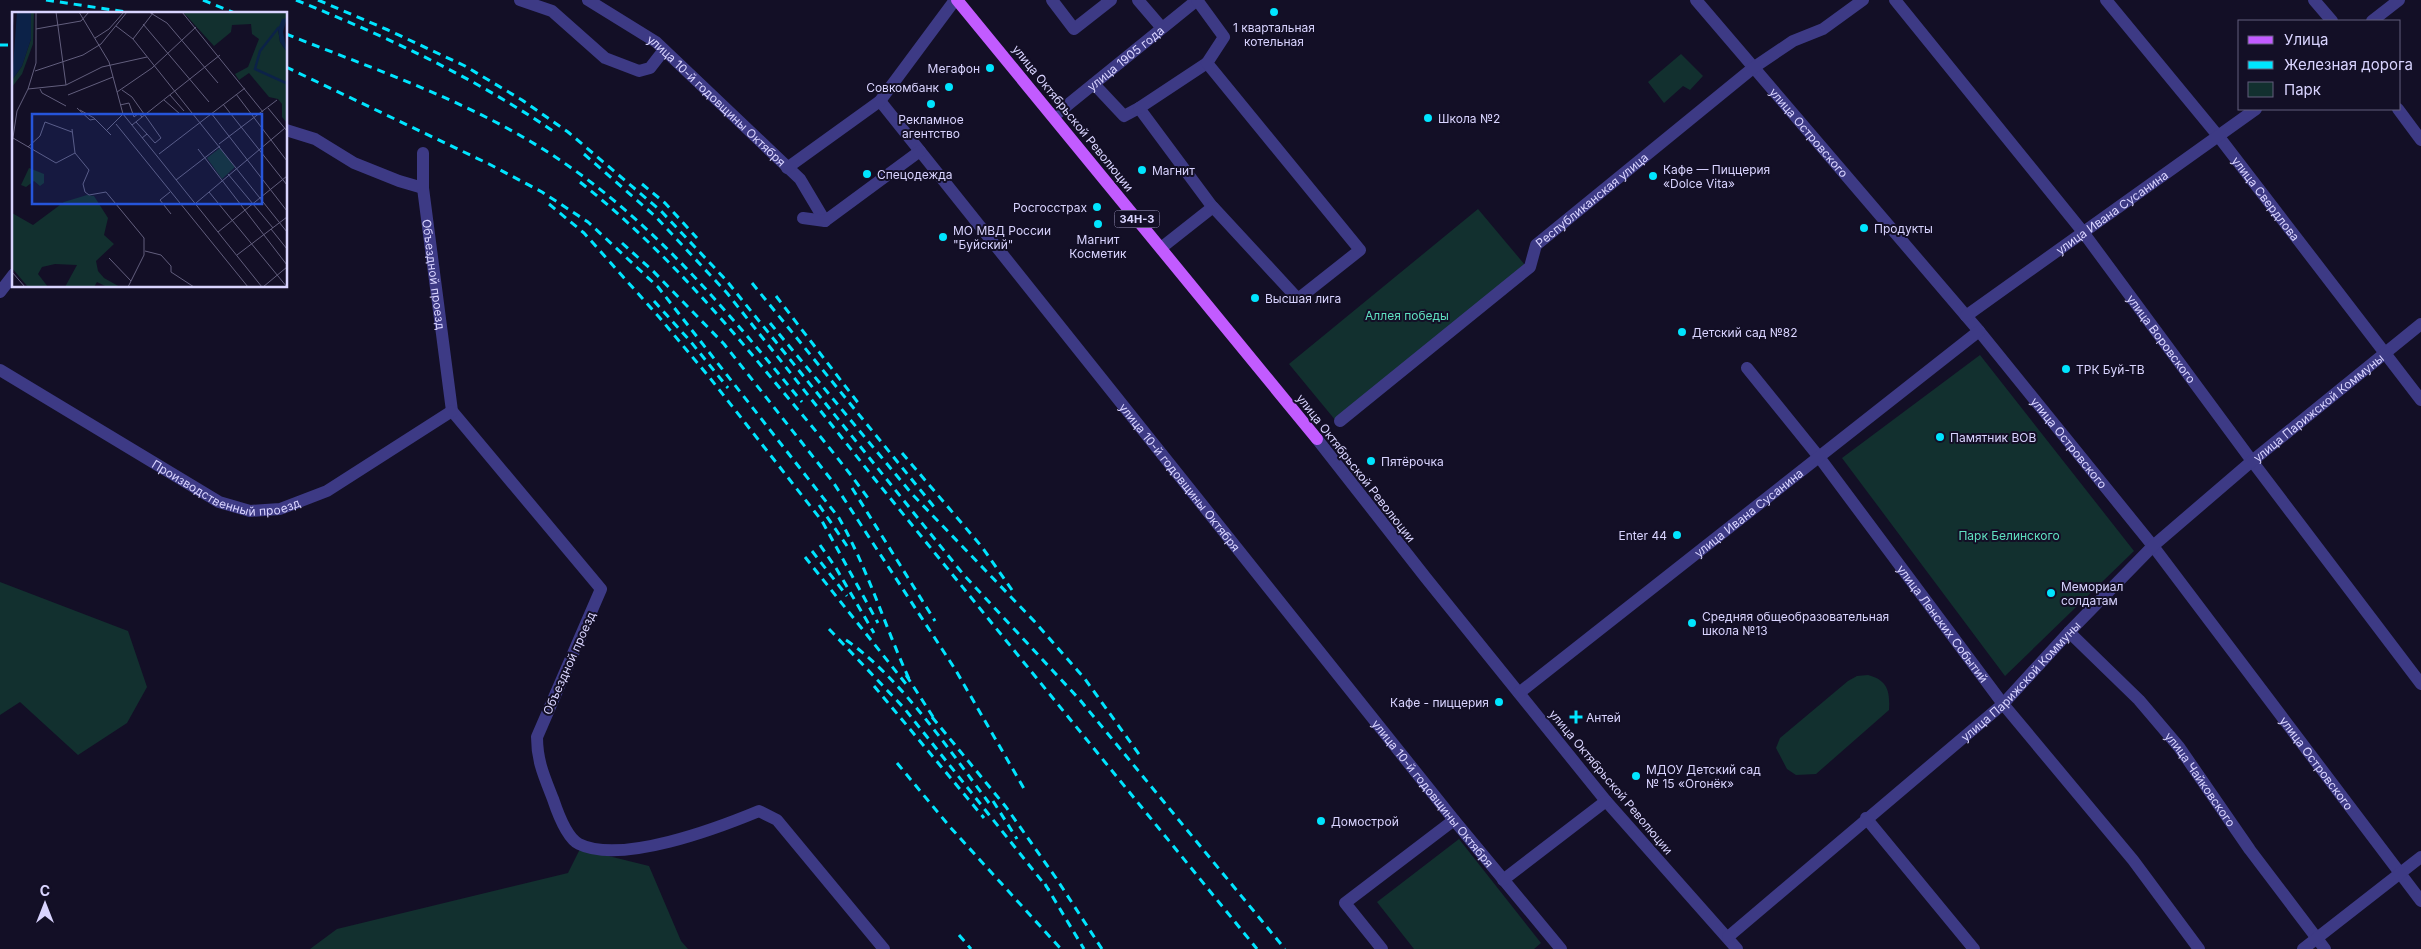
<svg xmlns="http://www.w3.org/2000/svg" width="2421" height="949" viewBox="0 0 2421 949" font-family="Inter,sans-serif">
	<style>
		.green { fill: #12302f }
		.lines { fill: none; stroke-linecap: round; stroke-linejoin: round }
		.minor { stroke: #3d3a85; stroke-width: 12 }
		.major { stroke: #c25bff; stroke-width: 12 }
		.rail { stroke: #00e5ff; stroke-width: 3; stroke-dasharray: 8 6; stroke-linecap: butt }
		.poi-dot { fill: #00e5ff; stroke: #130f26; stroke-width: 2 }
		.labels { text-anchor: middle; dominant-baseline: central; stroke-width: 4; stroke-linejoin: round; paint-order: stroke }
		.shield { fill: #130f26; stroke: #9e99be; stroke-width: 1 }
		.shield-label { font-size: 11px; font-weight: bold; fill: #d9d4ff }
		.poi-label { font-size: 12px; fill: #d9d4ff; stroke: #130f26; text-anchor: start }
		.street-label { font-size: 12px; fill: #d9d4ff; stroke: #130f26 }
		.park-label { font-size: 12px; fill: #5fe0c0; stroke: #130f26 }
		.inset-river { fill: none; stroke: #0c2248; stroke-width: 2.5 }
		.inset-road { fill: none; stroke: #625e7d; stroke-width: 1 }
		.view { fill: #2655da; fill-opacity: 0.15; stroke: #2655da; stroke-width: 2.5 }
		.inset-edge { fill: none; stroke: #d9d4ff; stroke-width: 2.5 }
	</style>
	<rect width="100%" height="100%" fill="#130f26"/>
	<path class="green" d="M1681 54 1703 76 1690 90 1683 86 1664 103 1648 82Z
		M1478 209 1525 265 1336 421 1289 364Z
		M1980 355 2134 551 2005 676 1842 458Z
		M0 582 128 631 147 687 127 723 78 755 20 702 0 715Z
		M1868 675C1888 680 1890 692 1889 710L1816 774 1796 775 1787 769 1776 748 1780 738 1848 681 1857 676Z
		M1459 839 1541 943 1534 949H1414L1377 902Z
		M580 849 649 866 681 941 688 949H310L337 929 568 873Z"/>
	<g class="lines">
		<g class="minor">
			<path d="M520 0 552 11 605 58 639 71 650 68 664 50"/>
			<path id="s1" d="M588 0 656 42 800 179 825 221"/>
			<path d="M1052 0 1074 29 1111 0"/>
			<path d="M1138 0 1162 28"/>
			<path id="s2" d="M1696 0 1979 331 2153 546 2421 901"/>
			<path id="s3" d="M1895 0 2083 232 2252 461 2421 684"/>
			<path id="s4" d="M2106 0 2219 137 2421 400"/>
			<path d="M2314 0 2332 21"/>
			<path d="M2372 21 2399 0"/>
			<path d="M1094 84 1124 116 1139 108 1214 209"/>
			<path id="s5" d="M880 101 1454 820 1561 949"/>
			<path d="M1139 108 1207 63"/>
			<path d="M2398 109 2421 140"/>
			<path id="s6" d="M1054 116 1197 0"/>
			<path d="M286 130 315 139 354 163 399 181 423 188"/>
			<path id="s7" d="M423 153V188L452 411 601 589 537 737C537 761 544 776 553 799 557 811 567 838 579 844 621 865 718 828 759 811L777 820 884 949"/>
			<path d="M787 168 880 101 955 0"/>
			<path d="M803 218 825 221 920 151"/>
			<path d="M1161 248 1213 207 1298 299 1360 250 1207 63 1224 37 1197 0"/>
			<path d="M0 292 14 274"/>
			<path id="s8" d="M1966 316 2256 109"/>
			<path id="s9" d="M1747 368 1819 457 2003 704 2133 860 2199 949"/>
			<path id="s10" d="M0 370 219 502 250 511 280 509 327 491 452 411"/>
			<path id="s11" d="M1340 421 1530 267 1536 245 1753 68 1793 41 1823 29 1863 0"/>
			<path d="M1317 439 1426 578 1606 801 1737 949"/>
			<path id="s12" d="M2069 632 2139 700 2179 747 2250 850 2325 949"/>
			<path id="s13" d="M1519 693 1979 331"/>
			<path d="M1866 818 1974 949"/>
			<path d="M1503 880 1606 801"/>
			<path id="s14" d="M1728 937 2003 704 2069 632 2153 546 2252 461 2421 324"/>
			<path d="M1382 949 1345 903 1454 820"/>
			<path d="M2303 949 2421 857"/>
		</g>
		<path class="major" d="M957 0 1317 439"/>
		<path class="rail" d="M46 0 140 14
			M203 0 237 14
			M296 0C389 38 472 76 556 133
			M318 0 388 30 465 66 522 100 568 132 661 211 726 280 963 574 1080 700 1285 949
			M286 34C371 68 460 98 538 146 646 212 722 305 802 402
			M0 45H14
			M286 67 489 164 542 192 588 222 658 287 839 518C868 569 885 627 910 681
			M584 154 655 216 727 293 873 477 1257 949
			M580 182C653 240 714 308 773 380 806 419 838 457 868 498
			M642 184 665 203 697 238
			M549 204 584 233 659 317 710 378 822 521 878 623
			M622 243 653 271 724 344 833 482 955 669 1026 792
			M752 283 935 508
			M776 296 859 404
			M654 301 691 342 728 388
			M770 323 912 494 1035 622 1085 679 1141 757
			M902 453 982 547 1012 590
			M852 488 935 621
			M819 505 847 546
			M820 545 836 568 874 633
			M812 551 847 596
			M805 557 906 684
			M829 629 904 708 1049 890
			M846 640C899 676 950 751 989 803
			M906 675 937 723
			M874 686 984 818
			M932 717 1006 807 1056 878 1102 949
			M897 763 950 827 1061 949
			M993 801 1017 839
			M1045 884 1084 949
			M959 935 971 949"/>
	</g>
	<g class="poi-dot">
		<circle cx="1274" cy="12" r="5"/>
		<circle cx="990" cy="68" r="5"/>
		<circle cx="949" cy="87" r="5"/>
		<circle cx="931" cy="104" r="5"/>
		<circle cx="1428" cy="118" r="5"/>
		<circle cx="1142" cy="170" r="5"/>
		<circle cx="867" cy="174" r="5"/>
		<circle cx="1653" cy="176" r="5"/>
		<circle cx="1097" cy="207" r="5"/>
		<circle cx="1098" cy="224" r="5"/>
		<circle cx="1864" cy="228" r="5"/>
		<circle cx="943" cy="237" r="5"/>
		<circle cx="1255" cy="298" r="5"/>
		<circle cx="1682" cy="332" r="5"/>
		<circle cx="2066" cy="369" r="5"/>
		<circle cx="1940" cy="437" r="5"/>
		<circle cx="1371" cy="461" r="5"/>
		<circle cx="1677" cy="535" r="5"/>
		<circle cx="2051" cy="593" r="5"/>
		<circle cx="1692" cy="623" r="5"/>
		<circle cx="1499" cy="702" r="5"/>
		<path d="M1573.5 709.5h5v5h5v5h-5v5h-5v-5h-5v-5h5z"/>
		<circle cx="1636" cy="776" r="5"/>
		<circle cx="1321" cy="821" r="5"/>
	</g>
	<g class="labels">
		<rect class="shield" x="1114.5" y="210.5" width="45" height="17" rx="4"/>
		<g class="shield-label">
			<text x="1137" y="219">34Н-3</text>
		</g>
		<g class="poi-label">
			<text x="1274" y="27" text-anchor="middle">1 квартальная<tspan x="1274" dy="14">котельная</tspan></text>
			<text x="980" y="68" text-anchor="end">Мегафон</text>
			<text x="939" y="87" text-anchor="end">Совкомбанк</text>
			<text x="1438" y="118">Школа №2</text>
			<text x="931" y="119" text-anchor="middle">Рекламное<tspan x="931" dy="14">агентство</tspan></text>
			<text x="1663" y="169">Кафе — Пиццерия<tspan x="1663" dy="14">«Dolce Vita»</tspan></text>
			<text x="1152" y="170">Магнит</text>
			<text x="877" y="174">Спецодежда</text>
			<text x="1087" y="207" text-anchor="end">Росгосстрах</text>
			<text x="1874" y="228">Продукты</text>
			<text x="953" y="230">МО МВД России<tspan x="953" dy="14">"Буйский"</tspan></text>
			<text x="1098" y="239" text-anchor="middle">Магнит<tspan x="1098" dy="14">Косметик</tspan></text>
			<text x="1265" y="298">Высшая лига</text>
			<text x="1692" y="332">Детский сад №82</text>
			<text x="2076" y="369">ТРК Буй-ТВ</text>
			<text x="1950" y="437">Памятник ВОВ</text>
			<text x="1381" y="461">Пятёрочка</text>
			<text x="1667" y="535" text-anchor="end">Enter 44</text>
			<text x="2061" y="586">Мемориал<tspan x="2061" dy="14">солдатам</tspan></text>
			<text x="1702" y="616">Средняя общеобразовательная<tspan x="1702" dy="14">школа №13</tspan></text>
			<text x="1489" y="702" text-anchor="end">Кафе - пиццерия</text>
			<text x="1586" y="717">Антей</text>
			<text x="1646" y="769">МДОУ Детский сад<tspan x="1646" dy="14">№ 15 «Огонёк»</tspan></text>
			<text x="1331" y="821">Домострой</text>
		</g>
		<g class="street-label">
			<text stroke="none"><textPath href="#s6" startOffset="92">улица 1905 года</textPath></text>
			<text stroke="none"><textPath href="#s1" startOffset="164">улица 10-й годовщины Октября</textPath></text>
			<text transform="translate(1073 118) rotate(51)">улица Октябрьской Революции</text>
			<text stroke="none"><textPath href="#s2" startOffset="174">улица Островского</textPath></text>
			<text stroke="none"><textPath href="#s4" startOffset="255">улица Свердлова</textPath></text>
			<text stroke="none"><textPath href="#s11" startOffset="339">Республиканская улица</textPath></text>
			<text stroke="none"><textPath href="#s8" startOffset="179">улица Ивана Сусанина</textPath></text>
			<text stroke="none"><textPath href="#s7" startOffset="122">Объездной проезд</textPath></text>
			<text stroke="none"><textPath href="#s3" startOffset="431">улица Воровского</textPath></text>
			<text stroke="none"><textPath href="#s14" startOffset="794">улица Парижской Коммуны</textPath></text>
			<text stroke="none"><textPath href="#s2" startOffset="579">улица Островского</textPath></text>
			<text transform="translate(1356 468) rotate(52)">улица Октябрьской Революции</text>
			<text stroke="none"><textPath href="#s5" startOffset="481">улица 10-й годовщины Октября</textPath></text>
			<text stroke="none"><textPath href="#s10" startOffset="259">Производственный проезд</textPath></text>
			<text stroke="none"><textPath href="#s13" startOffset="292">улица Ивана Сусанина</textPath></text>
			<text stroke="none"><textPath href="#s9" startOffset="322">улица Ленских Событий</textPath></text>
			<text transform="translate(569 663) rotate(-66)">Объездной проезд</text>
			<text stroke="none"><textPath href="#s14" startOffset="389">улица Парижской Коммуны</textPath></text>
			<text stroke="none"><textPath href="#s2" startOffset="984">улица Островского</textPath></text>
			<text stroke="none"><textPath href="#s12" startOffset="198">улица Чайковского</textPath></text>
			<text transform="translate(1611 782) rotate(50)">улица Октябрьской Революции</text>
			<text stroke="none"><textPath href="#s5" startOffset="886">улица 10-й годовщины Октября</textPath></text>
		</g>
		<g class="park-label">
			<text x="1407" y="315">Аллея победы</text>
			<text x="2009" y="535">Парк Белинского</text>
		</g>
	</g>
	<g transform="translate(12 12)">
		<rect width="275" height="275" fill="#130f26"/>
		<path d="M19 0H22L21 32 10 62 0 75V68L10 54 19 27ZM171 0H275V6L266 17 268 30 275 40V111L270 105V92L266 87 257 85 237 61 227 68 223 62 236 55 247 27 240 22 239 12 220 13 219 20 202 34ZM208 136 223 155 210 167 195 146ZM17 156 32 162V171L28 174 22 169 14 175 9 173ZM75 183 82 184 96 206 92 223 102 232 84 249 86 259 92 266 108 275H95L85 270 82 275H53L65 253 43 252 30 255 26 262 36 275H16L0 256V201L21 213 52 190Z" fill="#12302f"/>
		<path d="M5 0H19V27L10 54 0 68ZM275 6 271 20 275 40 268 30 266 17 270 7Z" fill="#0c2248"/>
		<path class="inset-river" d="M267 15 248 39 243 57 274 71"/>
		<path class="inset-road" d="M67 0 97 50 111 102 145 144M137 0 155 11 206 71M170 0 251 100M131 12 197 90M46 13 69 9 77 0M104 14 121 27 275 220M24 17 46 13M83 26 97 17 112 0M121 27 141 1M0 29 1 0M23 59 71 43 89 32 115 0M54 73 90 55 135 45M16 77 24 51V0M28 77 30 81 54 94M110 78 120 85 149 126 143 131 135 122 130 126M105 80 140 56 184 15M224 82 275 149M56 83 101 65M158 83 172 99M152 88 168 102M211 92 275 173M108 93 117 91 122 105 127 101 130 105M65 96 78 108 83 107M256 96 275 119M68 98 82 106 99 123M199 101 275 199M124 110 135 122M104 112 236 275M120 113 208 43M60 117 63 141 77 158 71 172 73 180 77 183 94 180 132 226V243L116 275M95 118 111 102M1 126 44 151 63 141M0 132 5 99 16 77 54 73 44 0M207 132 265 88M16 135 28 124 33 110 60 120M186 137 275 253M147 142 233 76M145 144 250 275M216 162 261 216M164 168 208 134M158 180 148 188 159 202M197 180 275 275M184 191 273 116M259 217 275 237M206 220 275 164M133 239 149 243 159 254V260L182 275M225 243 275 205M97 246 119 269M0 260 13 275M251 275 275 255"/>
		<path class="view" d="M20 102H250V192H20Z"/>
		<rect width="275" height="275" class="inset-edge"/>
	</g>
	<rect x="2238" y="20" width="162" height="90" fill="#130f26" stroke="#625e7d"/>
	<rect x="2248" y="36" width="25" height="8" fill="#c25bff" stroke="#625e7d"/>
	<text x="2284" y="45" font-size="15" fill="#d9d4ff">Улица</text>
	<rect x="2248" y="61" width="25" height="8" fill="#00e5ff" stroke="#625e7d"/>
	<text x="2284" y="70" font-size="15" fill="#d9d4ff">Железная дорога</text>
	<rect x="2248" y="82" width="25" height="15" fill="#12302f" stroke="#625e7d"/>
	<text x="2284" y="95" font-size="15" fill="#d9d4ff">Парк</text>
	<g transform="translate(45 904)" stroke="#130f26" stroke-width="4" paint-order="stroke">
	<path d="M0-4L9 19L0 12L-9 19Z" fill="#d9d4ff"/>
	<text y="-8" font-size="14" font-weight="bold" text-anchor="middle" fill="#d9d4ff">С</text>
	</g>
</svg>
